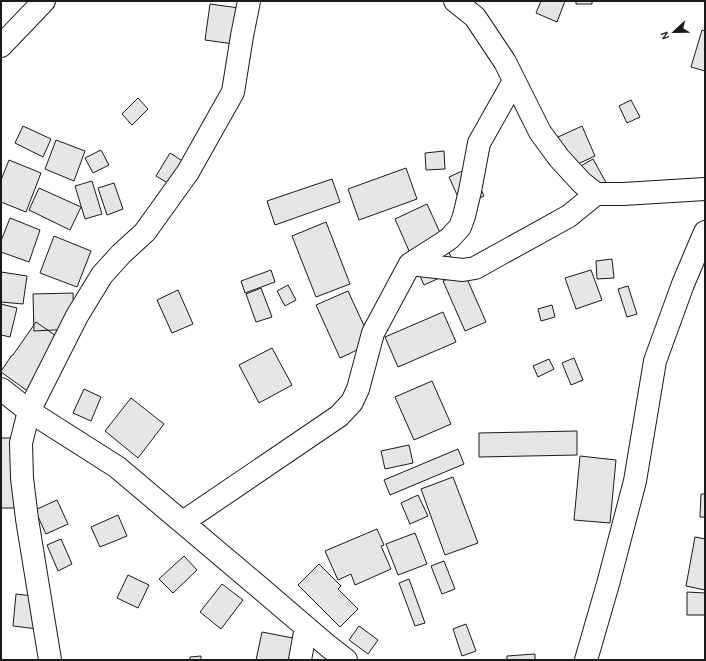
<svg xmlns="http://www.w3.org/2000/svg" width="706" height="661" viewBox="0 0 706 661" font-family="'Alegreya Sans',sans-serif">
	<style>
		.building { fill: #e6e6e6; stroke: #1a1a1a }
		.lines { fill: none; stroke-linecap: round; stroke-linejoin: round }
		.minor-casing { stroke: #1a1a1a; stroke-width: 24 }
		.minor { stroke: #fff; stroke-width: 22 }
	</style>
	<rect width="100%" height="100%" fill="#fff"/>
	<path class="building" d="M541 1H565L557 22 536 13Z
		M576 1H592V4H576Z
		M210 4 246 9 241 45 205 40Z
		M702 30 705 31V71L691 67Z
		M138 98 148 109 132 125 122 114Z
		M631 100 640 117 627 123 619 106Z
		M23 126 51 139 43 157 15 143Z
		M582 126 595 156 569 168 556 138Z
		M56 140 85 151 74 181 45 169Z
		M101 150 109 165 93 173 85 158Z
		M444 151 445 169 426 170 425 153Z
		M170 153 187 164 173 186 156 176Z
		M593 159 614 197 579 167Z
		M9 160 41 173 26 212 1 202V180Z
		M471 167 484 196 462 206 449 177Z
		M406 168 417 199 359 220 348 189Z
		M332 179 340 202 275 225 267 201Z
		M92 181 102 214 85 219 75 186Z
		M114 183 123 209 107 215 98 188Z
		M39 188 81 207 70 230 29 210Z
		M427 204 457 270 424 285 395 219Z
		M10 218 40 230 29 262 1 252V241Z
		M326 222 350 284 316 297 292 236Z
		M54 236 91 251 77 287 40 273Z
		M612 259 614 278 597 279 596 261Z
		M271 270 275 282 245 293 241 281Z
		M591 270 602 300 576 309 565 278Z
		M1 272 27 276 23 304 1 302Z
		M464 272 486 322 465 331 443 281Z
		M288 285 296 300 285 306 277 291Z
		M628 286 637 314 627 317 618 289Z
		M261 288 272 317 256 322 246 294Z
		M178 290 193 324 172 333 157 300Z
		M348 291 372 343 340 358 316 305Z
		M73 293 74 329 34 331 33 294Z
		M1 304 17 308 10 337 1 335Z
		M552 305 555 317 541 321 538 309Z
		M443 312 456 342 398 367 385 337Z
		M36 322 69 345 33 395 1 372V371L12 355H13Z
		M272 348 292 385 259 403 239 365Z
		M574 358 583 380 571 385 562 363Z
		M549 359 554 369 538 377 533 366Z
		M432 381 451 424 414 440 395 397Z
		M84 389 101 397 91 421 73 413Z
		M131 398 164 424 138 458 105 431Z
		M577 431V455L479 457V433Z
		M1 438H24L26 508H1Z
		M409 445 413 463 385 469 381 451Z
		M458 449 464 464 390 495 384 480Z
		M580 456 616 460 610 523 574 520Z
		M453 477 478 543 445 555 421 489Z
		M701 494H705V517H700Z
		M418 495 428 516 410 524 401 503Z
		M57 500 68 524 46 534 35 510Z
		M118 515 127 536 100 547 91 527Z
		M377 529 384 545 381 546 391 569 355 585 351 574 338 580 325 551Z
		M415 533 427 564 398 575 386 544Z
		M695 537 705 539V590L686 586Z
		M61 539 72 564 58 571 47 545Z
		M184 556 197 570 173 593 159 579Z
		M444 561 455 589 442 594 431 566Z
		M319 564 341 586 338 589 358 609 340 627 298 585Z
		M128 575 149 585 138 608 117 598Z
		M409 579 425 623 415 626 399 583Z
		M222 584 243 600 221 629 200 612Z
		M687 592 705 593V615H687Z
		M16 594 41 597 38 629 13 626Z
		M466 624 476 651 462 656 453 629Z
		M359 626 378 640 368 654 349 640Z
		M262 632 303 640 299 660H256Z
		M535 654V660H507V656Z
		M201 656V660H190V657Z"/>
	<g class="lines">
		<defs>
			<path id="minor" d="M455 1 475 17 505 62 540 132 559 158 582 183 596 194H623L705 189
				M1 46 44 1
				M410 264 463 270 475 268 569 216 596 194
				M1 389 29 411 117 467 259 587 328 646 346 660
				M183 522 339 416 352 402 358 389 373 333 410 264 443 243 450 238 460 227 464 216 470 191 479 143 514 81
				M50 660 27 519 22 478 21 443 29 411 77 316 102 275 121 254 145 232 188 172 233 92 242 36 249 1
				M300 660 306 627
				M586 660 608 584 635 481 655 361 683 284 705 232"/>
		</defs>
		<use href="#minor" class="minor-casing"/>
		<use href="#minor" class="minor"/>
	</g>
	<rect width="706" height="661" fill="none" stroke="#1a1a1a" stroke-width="4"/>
	<g transform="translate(674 32) rotate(248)" stroke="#ffffff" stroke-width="3" paint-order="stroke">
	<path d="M0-3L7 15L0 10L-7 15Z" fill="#1a1a1a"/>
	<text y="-6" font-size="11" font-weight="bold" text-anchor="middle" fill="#1a1a1a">N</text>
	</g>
</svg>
